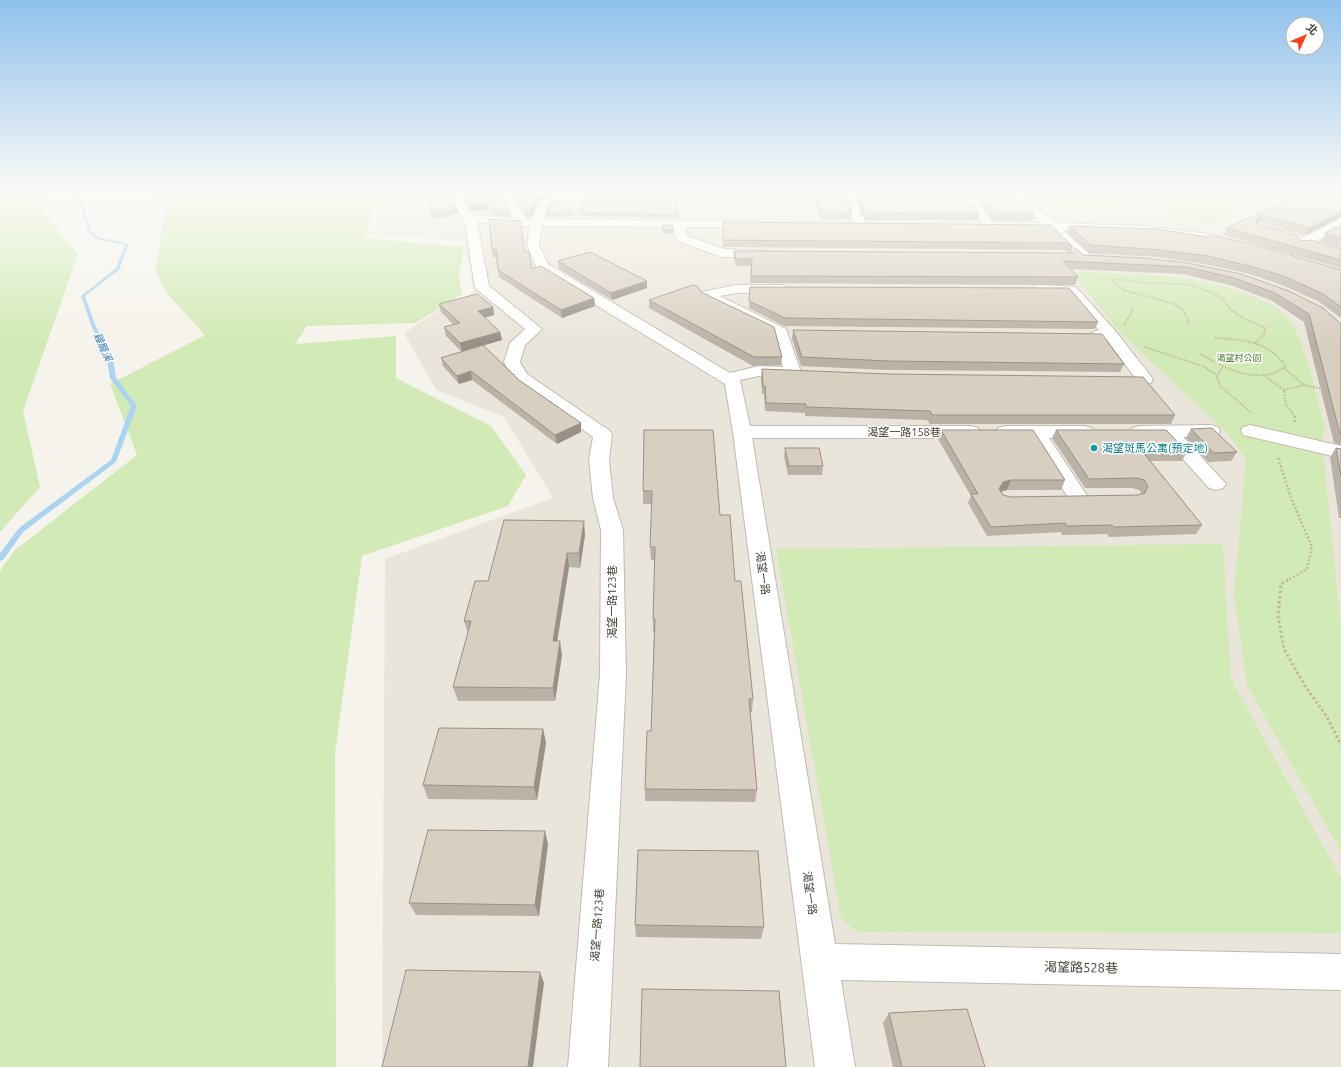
<svg xmlns="http://www.w3.org/2000/svg" width="1341" height="1067" viewBox="0 0 1341 1067" font-family="Ubuntu,'Noto Sans TC',sans-serif">
	<style>
		.residential { fill: #eae5da }
		.green { fill: #d2eab5 }
		.lines { fill: none; stroke-linecap: round; stroke-linejoin: round }
		.stream { fill: #a9d4f2; fill-rule: evenodd }
		.minor-casing { stroke: #c2bbae; stroke-width: 2 }
		.path-far3 { stroke: #c4b79f; stroke-width: 1.5; stroke-dasharray: 1 1; stroke-linecap: butt }
		.path-far2 { stroke: #c4b79f; stroke-width: 2; stroke-dasharray: 1.5 1.5; stroke-linecap: butt }
		.path-far1 { stroke: #c4b79f; stroke-width: 2.5; stroke-dasharray: 2 2; stroke-linecap: butt }
		.path { stroke: #c4b79f; stroke-width: 3; stroke-dasharray: 2.5 2.5; stroke-linecap: butt }
		.minor { fill: #fff; fill-rule: evenodd }
		.wall { fill: #bab2a6 }
		.shaded-wall { fill: #979187 }
		.building { fill: #d8cfc1; stroke: #979187 }
		.culture-dot { fill: #0f9aa8; stroke: #fff; stroke-width: 1.5 }
		.labels { text-anchor: middle; dominant-baseline: central; stroke-width: 3; stroke-linejoin: round; paint-order: stroke }
		.far-park-label { font-size: 9px; fill: #4a7f2a; stroke: #fff }
		.far-water-label { font-size: 10px; font-style: italic; fill: #2e7ab2; stroke: #fff }
		.street-label { font-size: 11px; fill: #4b4439; stroke: #fff }
		.culture-label { font-size: 11px; fill: #0d838f; stroke: #fff; text-anchor: start }
		.near-street-label { font-size: 13px; fill: #4b4439; stroke: #fff }
	</style>
	<rect width="100%" height="100%" fill="#f6f3ec"/>
	<path class="residential" d="M414 193H1138L1178 221 1215 226 1256 193H1341V1067H382L385 559 553 498 504 417 436 390 404 333 441 309 474 292 464 240 373 235 379 210 415 198Z"/>
	<path class="green" d="M0 193H48L42 210 78 254 23 411 40 487 0 532Z
		M154 193H412V197L373 210 364 238 464 247 459 277 462 294 416 323 307 326 295 344 396 336V378L491 426 526 475 508 506 362 556 335 753 336 1067H0V571L14 551 137 455 110 384 205 335 166 292 155 270 165 212Z
		M1026 193H1115L1134 207H1042Z
		M1138 193H1256L1215 226 1178 221Z
		M1071 272C1134 274 1198 273 1257 298 1269 303 1282 309 1289 320 1307 345 1316 396 1325 427L1322 441 1341 627V852L1247 685 1234 594 1246 459 1228 434 1118 330Z
		M1223 544 1231 679 1341 878V933L857 932 841 918 776 549Z"/>
	<g class="lines">
		<path class="stream" d="M76 193H80L91 231 98 237 129 244 119 270 85 296 95 325 113 359 116 378 137 406 116 462 23 532 3 560 0 561V553L19 528 111 460 131 406 110 378 107 359 91 325 81 296 116 268 125 245 96 239 88 232Z"/>
		<defs>
			<path id="minor" d="M452 193H462L467 207 474 215 514 219 504 201 506 193H516V201L526 219H532C539 203 545 193 563 193L561 196H669L675 199 669 202H554L548 208 544 219 758 221 760 224 754 228 685 227 687 236 724 249 769 251 770 254 769 257 764 258 722 257 677 241 673 227 542 226 539 245 548 264 730 373 759 366 783 367 774 334 701 298 699 295 701 292 736 285H785L787 288 785 291 780 292 736 293 720 296 786 329 801 372 799 376H759L740 380 750 426H971L978 428 980 432 978 436 971 438H752L835 944 1341 954V990L841 980 855 1067H815L733 432 725 384 537 269 527 245 530 226H501L477 222 489 286 542 329 525 345 520 362 527 374 610 431 612 435 609 460 613 498 623 530 626 674 608 1067H568L600 674 601 530 593 498 589 460 593 437 514 381 504 362 510 343 525 329 475 288 464 218 456 208Z
				M842 193H852L866 225 864 228H856L854 225Z
				M1011 193H1022L1055 223 1144 226 1217 235 1223 239 1217 243 1144 233 1063 230 1089 254 1101 255 1107 259C1102 266 1088 263 1080 261L1048 230 1018 229 1016 226 1018 223H1041Z
				M963 194H971L996 226 994 229H986L962 196Z
				M1341 218V228L1317 241 1341 248V256L1307 246 1285 257H1275L1274 254 1275 251 1295 242 1267 234 1265 231 1271 227 1305 237Z
				M1040 285 1076 287 1117 333 1153 379 1151 383 1145 384 1139 383 1107 340 1093 338 1090 335 1093 332 1099 330 1067 294 1035 292 1033 289 1035 286Z
				M1211 425 1218 427 1220 431 1218 435 1183 437 1226 484 1223 488 1216 490 1209 488 1163 437 1132 436 1130 432 1132 428 1139 426Z
				M1250 425 1341 446V458L1243 435 1241 431 1243 427Z
				M1005 426H1085L1092 428 1094 432 1092 436 1049 438 1088 497 1085 502 1078 504 1071 502 1030 438 998 436 996 432 998 428Z"/>
		</defs>
		<use href="#minor" class="minor-casing"/>
		<path class="path-far3" d="M1125 291 1113 282 1116 279 1144 283 1186 284 1208 291"/>
		<path class="path-far2" d="M1123 290 1175 304 1183 310 1189 321 1186 324
			M1205 290 1224 299C1230 315 1251 321 1265 328L1264 334 1254 344
			M1124 325 1134 308
			M1144 347 1203 366 1217 375
			M1201 354C1223 368 1262 387 1285 366 1271 342 1241 339 1215 338
			M1223 366 1217 376 1220 386 1252 413
			M1284 368 1304 385 1284 390
			M1263 375 1284 390 1286 404 1295 417
			M1304 385 1323 389"/>
		<path class="path-far1" d="M1295 416V424
			M1278 458 1291 498 1312 547 1307 569 1286 581"/>
		<path class="path" d="M1288 580 1281 584 1278 616 1284 649 1305 686 1327 717 1341 745"/>
		<use href="#minor" class="minor"/>
	</g>
	<path class="wall" d="M425 193H451L453 203 458 213H453V217L433 218Z
		M463 193H505L503 198 510 211 511 217 490 215 489 209 472 211 468 206Z
		M516 193H552L539 203 531 217H527L518 201Z
		M583 193H675V197L669 194H583Z
		M809 193H844L852 213 851 219H822Z
		M853 193H965L980 214 978 220H865Z
		M974 193H1010L1034 214 1032 221H994L973 196Z
		M1276 193H1329L1340 201 1341 202V217L1305 235 1259 222 1257 223 1258 224 1301 241 1341 249V268L1224 235 1227 228 1289 200Z
		M1335 193H1341V196Z
		M546 213H572L573 216 546 217Z
		M580 213 678 215V218L581 216Z
		M489 219 525 252 532 269 594 298 595 306 562 318 499 277 496 257H493L492 250Z
		M723 222 1051 225 1073 247 1071 253 1083 255 1144 258 1241 274 1341 324V445L1334 443 1304 322 1271 300 1230 285 1183 274 1070 269 1078 277 1075 285 750 283 751 266H736L734 259V251L1069 253 1065 250 723 247Z
		M662 225 673 230V234H663Z
		M1341 225V247L1321 241 1325 233Z
		M1069 226 1341 270V318L1318 301 1282 285 1250 274 1204 264 1158 257 1089 253 1067 233Z
		M558 261 647 288 612 300 559 269Z
		M750 287 1098 322 1095 329 784 326 749 308Z
		M701 292 782 357 781 365 753 366 649 308V300Z
		M439 304 493 307 494 315 485 318 500 332 502 340 483 345 519 380 581 432 557 444 472 380 459 384 443 366 441 358 462 352 446 336 444 327 454 325 441 312Z
		M793 330 1124 364 1120 372 887 370 801 366 792 339Z
		M762 369 1175 415 1171 424H930L927 420 805 416V413L765 411 764 394H762L761 378Z
		M1191 429 1237 452 1231 461 1208 462 1186 438Z
		M644 430 720 515 735 581 753 699 752 712H750L757 790 755 802 645 801V789L651 731 654 632H653V619L655 560H651L650 547 652 504H643V491Z
		M941 430 1065 480 1061 490H1007L1001 491 1003 495 1011 497 1137 495 1142 494 1139 490 1132 488H1085L1052 438 1056 430 1187 452 1182 461H1150L1202 525 1196 534 1109 537 1107 534 1062 535 1061 532 987 536 968 503 971 496 938 439Z
		M785 448 823 466 822 475H788L784 457Z
		M1336 448 1341 449V518H1339L1330 457Z
		M585 535 580 568 569 567 557 641 562 655 555 701H458L453 687 468 633 464 621 488 581Z
		M543 729 546 743 537 800 428 799 423 785Z
		M548 844 539 916 416 915 409 903Z
		M635 925 764 927 761 939 636 937Z
		M889 1013 985 1067H893L883 1023Z"/>
	<path class="shaded-wall" d="M502 193H505L503 201 502 195Z
		M544 193H552L539 203 531 217V211L538 197Z
		M488 203 489 209 472 211 471 205Z
		M452 207H457L458 213H453V217L452 211Z
		M1341 212V217L1305 235 1309 228Z
		M1263 215 1259 222 1252 227 1255 220Z
		M647 281V288L612 300 611 293Z
		M594 298 595 306 562 318 561 310Z
		M493 307 494 315 479 319 478 311Z
		M500 332 502 340 462 352 460 343Z
		M471 371 472 380 459 384 457 376Z
		M581 423V432L557 444 555 435Z
		M1011 480 1007 490 1000 492 999 489 1003 482Z
		M584 521 585 535 580 568 579 553Z
		M567 553 569 567 555 655 553 641Z
		M560 641 562 655 555 701 553 688Z
		M543 729 546 743 537 800 534 787Z
		M545 831 548 844 539 916 535 905Z
		M540 972 544 983 533 1067H528Z"/>
	<path class="building" d="M426 193H451L453 203 457 207H452V211L432 212Z
		M465 193H502V195L510 211 489 209 488 203 471 205 467 200Z
		M516 193H544L538 197 531 211H526L517 195Z
		M813 193H844L852 213 823 212Z
		M857 193H965L980 214 866 213Z
		M978 193H1010L1034 214H996Z
		M1291 193H1329L1340 201 1341 202V212L1309 228 1263 215 1255 220 1258 224 1298 236 1301 241 1311 240 1341 249V260L1227 228 1297 196Z
		M675 197 678 215 580 213 582 200H669Z
		M554 200H561L572 213H546L549 205Z
		M489 219 520 221 525 252H529L532 269 541 266 594 298 561 310 498 270 496 249 492 250Z
		M723 222 1051 225 1073 247 1068 243 723 240Z
		M662 225H672L673 230H663Z
		M1341 225V238L1325 233Z
		M1069 226 1157 229 1208 237 1211 235 1260 246 1341 270V307L1323 294 1286 277 1254 267 1208 256 1161 250 1091 245Z
		M1075 248 1083 255 1144 258 1188 263 1241 274 1289 291 1323 308 1341 324V434H1340L1309 314 1275 293 1234 278 1187 267 1063 261 1078 277 751 276 752 259H736L734 251 1073 253Z
		M590 252 647 281 611 293 558 261Z
		M693 285 698 287 701 292 774 327 782 357H754L649 300Z
		M750 287 1069 288 1098 322 785 318 749 301Z
		M477 294 493 307 478 311 500 332 460 343 444 327 460 323 439 304Z
		M793 330 1102 334 1124 364 889 361 802 357Z
		M483 345 519 380 581 423 555 435 471 371 457 376 441 358Z
		M762 369 889 374 1143 377 1175 415H932L930 411 806 407V404L766 403 765 386H763Z
		M1212 428 1237 452 1214 453 1191 429Z
		M644 430H713L720 515H730L735 581H741L753 699H749L757 790 645 789 647 731H651L655 619H653L655 547H650L652 491H643Z
		M941 430H1033L1065 480H1011L1003 482 999 489 1003 495 1011 497 1137 495 1145 493 1148 486 1144 480 1137 478 1089 479 1056 430H1166L1187 452H1143L1202 525 1114 527 1112 525 1067 526 1065 523 991 527 971 494H978Z
		M785 448H819L823 466H789Z
		M1336 448 1341 449V476Z
		M504 520 584 521 579 553H567L553 641H560L553 688 453 687 471 621H464L475 581H488Z
		M439 728 543 729 534 787 423 785Z
		M428 830 545 831 535 905 409 903Z
		M638 850 758 851 764 927 635 925Z
		M406 970 540 972 528 1067H382Z
		M642 989 779 991 786 1067H640Z
		M967 1009 985 1067H902L889 1013Z"/>
	<linearGradient id="sky" x2="0" y2="1"><stop stop-color="#8fc1ec"/><stop offset="0.56" stop-color="#fbfaf6"/><stop offset="1" stop-color="#fbfaf6" stop-opacity="0"/></linearGradient>
	<rect width="1341" height="343" fill="url(#sky)"/>
	<circle class="culture-dot" cx="1094" cy="448" r="4"/>
	<g class="labels">
		<g class="far-park-label">
			<text x="1239" y="358">渴望村公園</text>
		</g>
		<g class="far-water-label">
			<text transform="translate(103 347) rotate(66)">雞籠溪</text>
		</g>
		<g class="street-label">
			<text x="904" y="432">渴望一路158巷</text>
			<text transform="translate(763 573) rotate(82)">渴望一路</text>
			<text transform="translate(612 602) rotate(-90)">渴望一路123巷</text>
			<text transform="translate(810 893) rotate(82)">渴望一路</text>
			<text transform="translate(597 925) rotate(-86)">渴望一路123巷</text>
		</g>
		<g class="culture-label">
			<text x="1102" y="448">渴望斑馬公寓(預定地)</text>
		</g>
		<g class="near-street-label">
			<text transform="translate(1081 967) rotate(1)">渴望路528巷</text>
		</g>
	</g>
	<g transform="translate(1305 36) rotate(46)"><circle r="19" fill="#ffffff" stroke="#b7b4b0"/>
	<path d="M0-3L7 15L0 10L-7 15Z" fill="#fc3f1d"/>
	<text y="-6" font-size="11" font-weight="bold" text-anchor="middle" fill="#4b4439">北</text>
	</g>
</svg>
